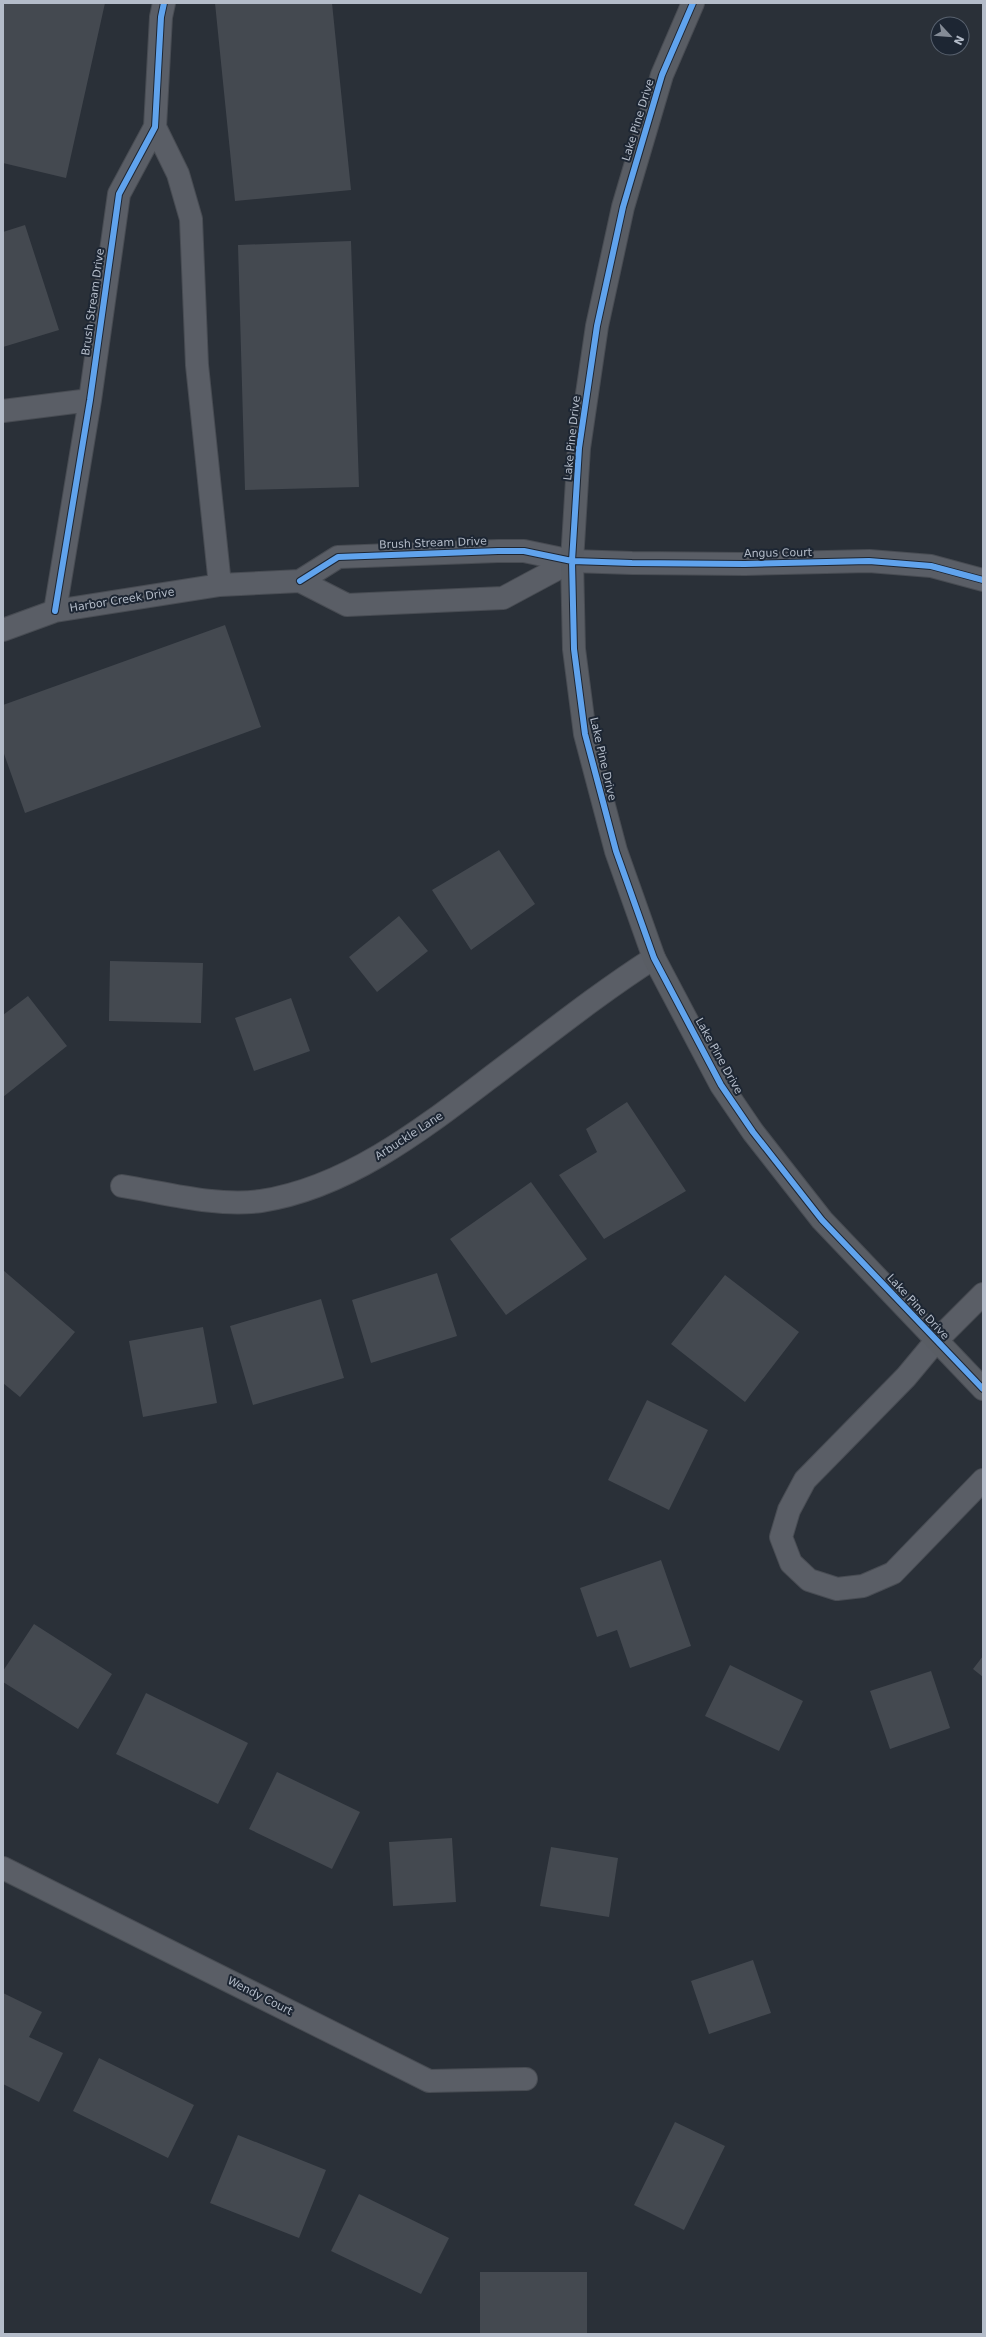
<svg xmlns="http://www.w3.org/2000/svg" width="986" height="2337" viewBox="0 0 986 2337" font-family="'DejaVu Sans',sans-serif">
	<style>
		.building { fill: #444950 }
		.lines { fill: none; stroke-linecap: round; stroke-linejoin: round }
		.street-casing { stroke: #484c53; stroke-width: 24 }
		.secondary-casing { stroke: #484c53; stroke-width: 24 }
		.street { stroke: #5a5e66; stroke-width: 22 }
		.secondary { stroke: #595d64; stroke-width: 22 }
		.cycleway-casing { stroke: #1d2633; stroke-width: 8 }
		.cycleway { stroke: #60a3ed; stroke-width: 6 }
		.labels { text-anchor: middle; dominant-baseline: central; stroke-width: 4; stroke-linejoin: round; paint-order: stroke }
		.street-label { font-size: 11px; fill: #b4bcc9; stroke: #1d2633 }
	</style>
	<rect width="100%" height="100%" fill="#2a3038"/>
	<path class="building" d="M3 3H105L66 178 3 163Z
		M215 3H332L351 190 235 201Z
		M25 225 59 330 3 347V232Z
		M351 241 359 487 245 490 238 245Z
		M225 625 261 727 25 813 3 751V705Z
		M499 850 535 904 471 950 432 890Z
		M399 916 428 951 377 992 349 957Z
		M110 961 203 963 201 1023 109 1021Z
		M28 996 67 1046 3 1097V1015Z
		M291 998 310 1051 254 1071 235 1018Z
		M627 1102 686 1191 604 1239 559 1175 597 1152 586 1129Z
		M531 1182 587 1259 506 1315 450 1239Z
		M3 1270 75 1332 20 1397 3 1383Z
		M437 1273 457 1336 371 1363 352 1300Z
		M725 1275 799 1332 745 1402 671 1344Z
		M321 1299 344 1378 253 1405 230 1326Z
		M203 1327 217 1403 143 1417 129 1341Z
		M647 1400 708 1430 669 1510 608 1480Z
		M661 1560 691 1646 630 1668 617 1630 597 1637 580 1588Z
		M34 1624 112 1674 78 1729 3 1682V1671Z
		M983 1656V1677L973 1669Z
		M730 1665 803 1701 779 1751 705 1716Z
		M931 1671 950 1728 890 1749 870 1691Z
		M146 1693 248 1743 218 1804 116 1754Z
		M277 1772 360 1812 332 1869 249 1829Z
		M452 1838 456 1902 393 1906 389 1842Z
		M551 1847 618 1858 609 1917 540 1906Z
		M753 1960 771 2013 709 2034 691 1981Z
		M3 1993 42 2012 29 2037 63 2053 39 2102 3 2084Z
		M99 2058 194 2105 168 2158 73 2111Z
		M675 2122 725 2146 684 2230 634 2205Z
		M238 2135 326 2170 299 2238 210 2203Z
		M359 2194 449 2238 421 2294 331 2251Z
		M480 2272H587V2334H480Z"/>
	<g class="lines">
		<defs>
			<path id="street" d="M155 127 178 174 191 219 197 365 220 585
				M3 411 90 400
				M300 581 338 557 498 551H524L572 561 632 563 745 564 869 561 931 566 983 580
				M55 611 90 400 119 194 155 127 161 17 164 3
				M3 630 55 611 220 585 300 581 347 605 503 598 572 561
				M122 1186C166 1193 216 1207 261 1201 346 1188 420 1131 487 1080 542 1039 596 995 654 958
				M983 1294 936 1341 906 1377 805 1480 789 1510 781 1537 791 1563 809 1580 837 1589 863 1586 893 1573 983 1480
				M3 1868 429 2081 526 2079"/>
			<path id="secondary" d="M693 3 662 75 623 207 597 326 579 448 572 561 574 649 585 734 616 851 654 958 721 1085 753 1132 822 1220 983 1389"/>
		</defs>
		<use href="#street" class="street-casing"/>
		<use href="#secondary" class="secondary-casing"/>
		<use href="#street" class="street"/>
		<use href="#secondary" class="secondary"/>
		<defs>
			<path id="cycleway" d="M693 3 662 75 623 207 597 326 579 448 572 561 574 649 585 734 616 851 654 958 721 1085 753 1132 822 1220 983 1389
				M300 581 338 557 498 551H524L572 561 632 563 745 564 869 561 931 566 983 580
				M55 611 90 400 119 194 155 127 161 17 164 3"/>
		</defs>
		<use href="#cycleway" class="cycleway-casing"/>
		<use href="#cycleway" class="cycleway"/>
	</g>
	<g class="labels">
		<g class="street-label">
			<text transform="translate(638 120) rotate(-73)">Lake Pine Drive</text>
			<text transform="translate(93 302) rotate(-82)">Brush Stream Drive</text>
			<text transform="translate(572 438) rotate(-84)">Lake Pine Drive</text>
			<text transform="translate(433 543) rotate(-2)">Brush Stream Drive</text>
			<text transform="translate(778 553) rotate(-1)">Angus Court</text>
			<text transform="translate(122 600) rotate(-9)">Harbor Creek Drive</text>
			<text transform="translate(603 759) rotate(77)">Lake Pine Drive</text>
			<text transform="translate(719 1056) rotate(61)">Lake Pine Drive</text>
			<text transform="translate(409 1136) rotate(-33)">Arbuckle Lane</text>
			<text transform="translate(918 1307) rotate(47)">Lake Pine Drive</text>
			<text transform="translate(260 1996) rotate(27)">Wendy Court</text>
		</g>
	</g>
	<rect width="986" height="2337" fill="none" stroke="#b4bcc9" stroke-width="8"/>
	<g transform="translate(950 36) rotate(116)"><circle r="19" fill="#1d2633" stroke="#59626f"/>
	<path d="M0-3L7 15L0 10L-7 15Z" fill="#848b96"/>
	<text y="-6" font-size="11" font-weight="bold" text-anchor="middle" fill="#b4bcc9">N</text>
	</g>
</svg>
